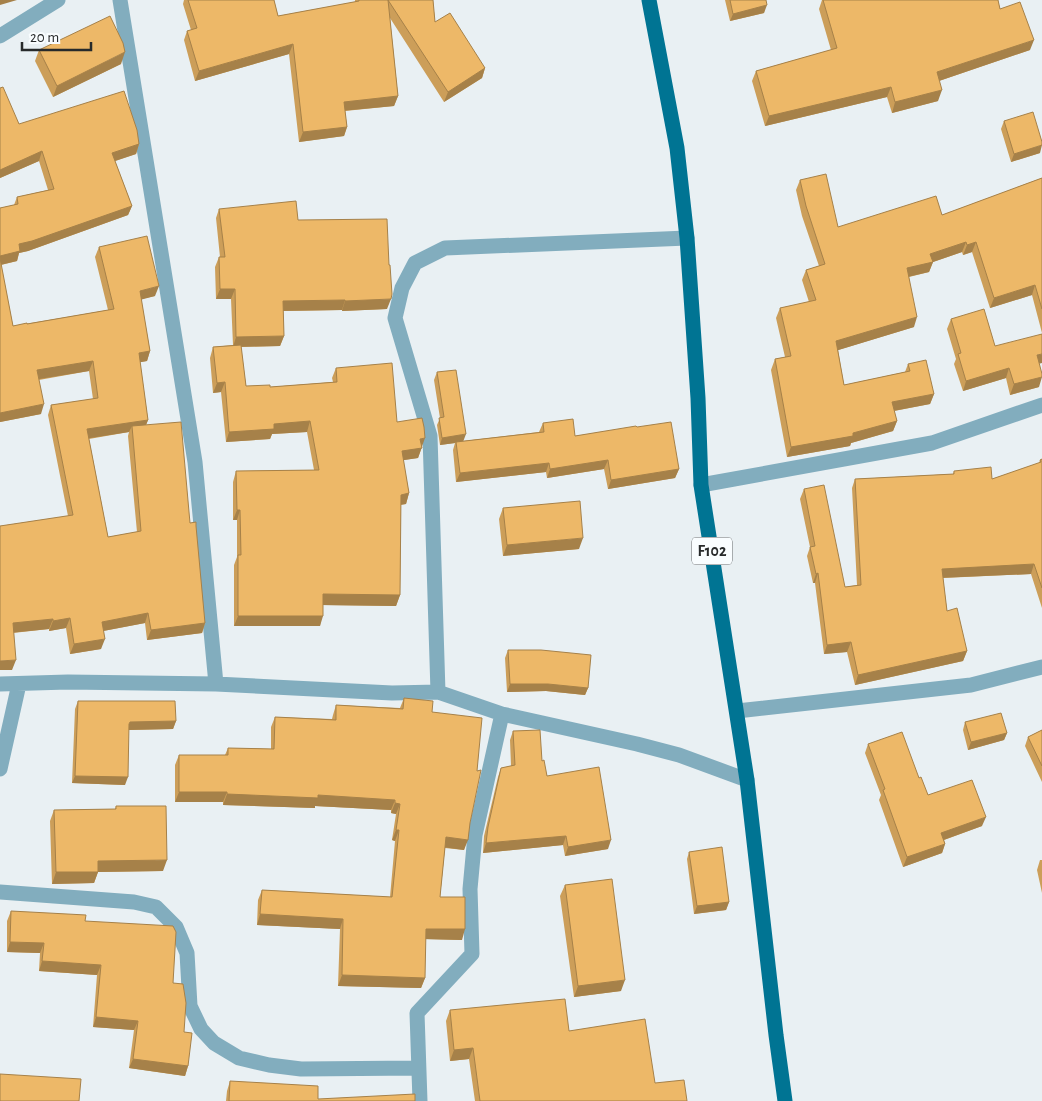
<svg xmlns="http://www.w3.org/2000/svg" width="1042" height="1101" viewBox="0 0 1042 1101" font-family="'Alegreya Sans',sans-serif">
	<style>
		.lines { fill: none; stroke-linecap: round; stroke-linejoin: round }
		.street { stroke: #82adbe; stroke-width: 15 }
		.primary { stroke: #007493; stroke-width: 15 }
		.wall { fill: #cc9e59; fill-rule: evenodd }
		.shaded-wall { fill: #a68149 }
		.building { fill: #edb868; stroke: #a68149 }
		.labels { text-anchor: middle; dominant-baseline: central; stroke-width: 4; stroke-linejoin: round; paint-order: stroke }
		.shield { fill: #f9fdff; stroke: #66696b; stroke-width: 1 }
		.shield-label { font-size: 16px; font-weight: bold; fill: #272a2b }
	</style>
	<rect width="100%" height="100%" fill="#e9f0f3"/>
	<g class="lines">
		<path class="street" d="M120 0 195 462 216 684
			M0 36 58 0
			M701 485 932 443 1042 405
			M0 684 68 682 216 684 392 693 438 692 502 714 637 744 679 755 747 780
			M438 692 430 436 395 318 402 288 415 263 445 248 687 238
			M737 711 971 685 1042 667
			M0 769 19 684
			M0 892 134 902 156 907 176 927 187 953 190 1006 201 1029 214 1043 239 1058 269 1065 301 1069 418 1068
			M420 1101 417 1013 472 954 470 889 475 835 502 714"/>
		<path class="primary" d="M649 0 677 148 687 238 698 398 701 485 747 780 776 1035 785 1101"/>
	</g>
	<path class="wall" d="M184 0H274L278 16 355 2V0H433L435 22 485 68 482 78 444 102 390 18 398 96 394 106 345 111 347 127 344 136 299 142 289 54 195 81 184 40 187 31 191 30 183 4Z
		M725 0H766L764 13 730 21Z
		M822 0H998L1000 9 1030 50 939 81 938 101 892 113 887 97 765 126 752 81 756 71 831 50 819 9Z
		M39 50 121 64 53 97 35 61Z
		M0 88 19 124 139 144 136 154 115 161 132 206 128 215 28 251 19 253 17 261 1 265 13 326 108 310 95 257 99 247 155 296 141 299 150 351 147 361 140 362 148 420 146 425 190 523 205 623 202 633 147 640 145 623 103 631 101 649 70 654 66 628 49 631V629L13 633 12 670 0 526 68 516 48 415 51 405 93 399 89 371 39 380 41 414 0 422V208L14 205 17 197 48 190 39 161 0 178ZM129 432 128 436 137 532 108 537 89 439Z
		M1004 121 1040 153 1011 162 1001 129Z
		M1042 178V333L1032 295 990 308 972 252 963 255 962 252 933 262 929 272 909 277 914 327 838 350 844 385 905 372 908 364 934 394 930 404 894 411 897 421 893 431 851 443 850 446 787 457 771 370 775 359 785 357 776 318 780 308 809 302 802 280 806 270 819 266 802 216 796 190 800 180 838 227 942 215Z
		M219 209 298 220 387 309 342 311V310L283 311 284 336 280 346 241 347 246 386 270 387 333 382 332 378 336 368 397 422 422 447 418 458 403 460 409 493 406 504 401 505 400 595 396 606 323 605 320 626H234V565L237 557V520H233V482L236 471 314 470 307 432 272 434 270 439 226 442 221 392 213 393 210 358 213 347 233 345 231 299H216L215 267 219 257H220L216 218Z
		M951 319 995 346 1039 364V387L1010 395 1006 378 963 391 954 364 956 359 947 329Z
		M437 372 463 441 539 432 543 423 575 436 637 427 679 469 675 478 608 489 604 469 547 478 546 472 456 482 453 450 455 443 440 445 437 425 440 418 434 380Z
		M1042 459V608L1031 574 943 578 947 611 967 651 963 661 855 685 847 652 824 654 815 583H813L807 556 810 547 800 499 804 489 845 587 857 585 852 488 855 479 953 474 954 471 992 479 1039 463 1040 460Z
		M503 508 579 549 503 556 499 519Z
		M508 650 588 688 585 695 546 691 507 692 505 658Z
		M404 698 432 712 470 823 464 850 445 848 440 897 462 940 425 939V978L421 988 338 986 340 929 257 925 258 900 262 890 390 897 395 841 392 840 396 814 391 813V810L315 806V808L223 805V802H175V765L179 755H225L228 748 271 749V727L275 717 332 719 333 715 336 705 400 708Z
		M78 701 176 721 173 729 128 730 125 785 72 783 75 709Z
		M965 722 1007 733 1004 740 968 750 963 730Z
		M1042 730V782L1025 746 1028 737Z
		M513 731 542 761 547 776 608 849 565 856 563 845 483 853 484 836 498 777 501 768 511 766 510 740Z
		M868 744 919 778 928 795 982 826 944 840 945 844 942 853 903 867 879 800 881 795 865 753Z
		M116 806 163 871 98 872 94 883 52 884 50 821 54 810 115 809Z
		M689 852 729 902 726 910 694 914 687 859Z
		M1040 860H1042V893L1037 870Z
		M565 885 621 991 574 997 560 896Z
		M11 911 85 921 173 983 184 1032 188 1066 185 1076 129 1068 134 1030 93 1027 97 975 39 971 40 953 7 952V921Z
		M450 1010 569 1031 655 1083 687 1101H475L469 1059 450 1061 446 1021Z
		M230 1081 318 1099 415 1101H226L227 1091Z"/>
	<path class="shaded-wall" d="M0 0H17L0 5Z
		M767 5 764 13 730 21 733 14Z
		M1034 40 1030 50 933 83 937 72Z
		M293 44 289 54 195 81 199 71Z
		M125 52 121 64 53 97 57 86Z
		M485 68 482 78 444 102 448 92Z
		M891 87 887 97 765 126 769 116Z
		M942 90 938 101 892 113 895 102Z
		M398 96 394 106 341 111 344 102Z
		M347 127 344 136 299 142 303 132Z
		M139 144 136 154 109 163 112 153Z
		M1042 145 1040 153 1011 162 1014 154Z
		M42 151 39 161 0 178V170Z
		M132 206 128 215 28 251 19 253 17 261 0 265V256L19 244Z
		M966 242 962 252 933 262 929 272 903 278 907 268 930 254Z
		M976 242 972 252 963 255 967 245Z
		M1035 285 1032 295 990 308 994 298Z
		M159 286 155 296 136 301 140 291Z
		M220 289H235L231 299H216Z
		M391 299 387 309 342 311 345 301Z
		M345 300 342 310 279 311 283 301Z
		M917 317 914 327 832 352 836 341Z
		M284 336 280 346 233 347 236 337Z
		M150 351 147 361 136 363 139 353Z
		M1042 354V363L1034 365 1037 355Z
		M93 361 89 371 33 380 37 370Z
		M1009 368 1006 378 963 391 966 381Z
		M1042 377 1039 387 1010 395 1014 384Z
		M225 382 221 392 213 393 217 383Z
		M934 394 930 404 888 412 892 402Z
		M44 404 41 414 0 422V413Z
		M148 420 144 430 132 426 129 432 84 439 87 429Z
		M310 421 307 432 272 434 270 439 226 442 229 432 274 424Z
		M897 421 893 431 851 443 850 446 787 457 791 447 853 433Z
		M466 434 463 442H456L455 443 440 445 442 438Z
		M425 438 418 458 398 461 402 451 420 439Z
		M608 460 604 469 547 478 550 469Z
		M549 463 546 472 456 482 460 473Z
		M679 469 675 478 608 489 611 480Z
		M409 493 406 504 397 505 401 495Z
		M237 510H240L237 520H233Z
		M583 538 579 549 503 556 507 545Z
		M1034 564 1031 574 938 578 942 569Z
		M818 573 815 583H813L816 574Z
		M323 594 400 595 396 606 319 605Z
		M148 613 145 623 98 632 102 622Z
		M238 616H323L320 626H234Z
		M70 618 66 628 49 631 53 621Z
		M53 619 49 629 9 633 13 623Z
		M205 623 202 633 147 640 151 630Z
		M105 639 101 649 70 654 74 644Z
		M851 642 847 652 824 654 827 645Z
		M967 651 963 661 855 685 858 675Z
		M16 660 12 670H0V661Z
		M510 684H548L588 688 585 695 546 691 507 692Z
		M176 721 173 729 127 730 129 724 130 722Z
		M1007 733 1004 740 968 750 971 742Z
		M75 776 128 777 125 785 72 783Z
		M179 792H227L223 802H175Z
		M227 794 318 795 395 800 391 810 315 806V808L223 805Z
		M395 803 400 804 396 814 391 813Z
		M986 817 982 826 938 842 941 833Z
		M396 830H399L395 841 392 840Z
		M566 836 563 845 483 853 486 843Z
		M446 837 468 840 464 850 442 847Z
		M611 840 608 849 565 856 568 847Z
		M945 844 942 853 903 867 907 857Z
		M167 860 163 871 98 872 94 883 52 884 56 872 98 861Z
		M729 902 726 910 694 914 697 906Z
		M260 914 343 919 340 929 257 925Z
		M426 929H465L462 940 422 939Z
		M10 942 44 943 40 953 7 952Z
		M42 961 101 965 97 975 39 971Z
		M342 975 425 978 421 988 338 986Z
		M625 980 621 991 574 997 578 986Z
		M96 1017 138 1021 134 1030 93 1027Z
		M473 1048 469 1059 450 1061 454 1050Z
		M133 1059 188 1066 185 1076 129 1068Z"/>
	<path class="building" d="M188 0H274L278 16 359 1V0H388L398 96 344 102 347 127 303 132 293 44 199 71 187 31 197 28Z
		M388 0H433L435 22 450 13 485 68 448 92Z
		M730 0H766L767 5 733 14Z
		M823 0H998L1000 9 1020 2 1034 40 937 72 942 90 895 102 891 87 769 116 756 71 837 48Z
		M110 16 123 43 125 52 57 86 39 50Z
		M3 87 19 124 124 91 137 130 139 144 112 153 132 206 32 241 19 244 20 251 0 256V208L18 204 17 197 54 189 42 151 0 170V88Z
		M1033 112 1042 142V145L1014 154 1004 121Z
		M826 174 838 227 936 196 942 215 1042 178V309L1035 285 994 298 976 242 967 245 966 242 930 254 933 262 907 268 917 317 836 341 844 385 910 371 908 364 926 360 934 394 892 402 897 421 853 433V436L791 447 775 359 791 356 780 308 816 300 806 270 825 264 806 206 800 180Z
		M296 201 298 220 387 219 389 265H390L392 294 391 299 345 301V300L283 301 284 336 236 337 235 289H220L219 257H225L219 209Z
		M147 236 159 286 140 291 150 351 139 353 148 420 87 429 108 537 141 531 132 426 181 422 190 523 196 522V526L205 623 151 630 148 613 102 622 105 639 74 644 70 618 53 621V619L13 623 16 660 0 661V526L73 515 51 405 98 398 93 361 37 370 44 404 0 413V258L13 326 27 323V324L114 309 99 247Z
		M984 309 995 346 1042 334V354L1037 355 1042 374V377L1014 384 1009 368 966 381 958 354 961 353 951 319Z
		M241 345 246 386 270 385V387L337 382 336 368 392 363 397 422 422 418 424 427 425 438 420 439 422 448 402 451 409 493 401 495 400 595 323 594V616H238V555H241L240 510H237L236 471 319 470 310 421 274 424V429L229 432 225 382 217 383 213 347Z
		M456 370 466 434 442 438 439 418 444 417 437 372Z
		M573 419 575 436 636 426 637 427 671 422 679 469 611 480 608 460 550 469 549 463 460 473 456 442 544 432 543 423Z
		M1042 459V588L1034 564 942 569 947 611 957 608 967 651 858 675 851 642 827 645 818 573 816 574 810 547 815 546 804 489 824 485 845 587 861 585 855 479 954 474V471L991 467 992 479 1041 462 1040 460Z
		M580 501 583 538 507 545 503 508Z
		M508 650H541L591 655 588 688 548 684H510Z
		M404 698 433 701 432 712 482 718 477 771 481 770 470 823 468 840 446 837 440 897H465V929H426L425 978 342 975 343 919 260 914 262 890 392 897 399 830H396L400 804 395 803V800L318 795V798L227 794V792H179V755H228V748L274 749 275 717 336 720V705L403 709Z
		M78 701H175L176 721 130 722 129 724 128 777 75 776Z
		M1001 713 1007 733 971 742 965 722Z
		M540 730 542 761 544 760 547 776 599 767 611 840 568 847 566 836 486 843 488 827 501 768 515 765 513 731Z
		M1042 730V766L1028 737Z
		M902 732 919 778 921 777 928 795 972 780 986 817 941 833 945 844 907 857 883 790 885 789 868 744Z
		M116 806H166L167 860 98 861V872H56L54 810 116 809Z
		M722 847 729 902 697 906 689 852Z
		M612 879 625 980 578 986 565 885Z
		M11 911 86 915 85 921 173 926 176 932 173 983 183 984 186 1003 184 1032 192 1033 188 1066 133 1059 138 1021 96 1017 101 965 42 961 44 943 10 942Z
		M565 999 569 1031 645 1019 655 1083 684 1080 687 1101H480L473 1048 454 1050 450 1010Z
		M0 1074 81 1079 79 1101H0Z
		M230 1081 318 1086V1099L415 1094V1101H229Z"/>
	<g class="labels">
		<rect class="shield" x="692" y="537.5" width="40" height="27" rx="4"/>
		<g class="shield-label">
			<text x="712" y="551">F102</text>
		</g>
	</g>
	<path d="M22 42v8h69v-8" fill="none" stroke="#272a2b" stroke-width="2.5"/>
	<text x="30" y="42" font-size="15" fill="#272a2b" stroke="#f9fdff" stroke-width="4" paint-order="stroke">20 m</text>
</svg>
